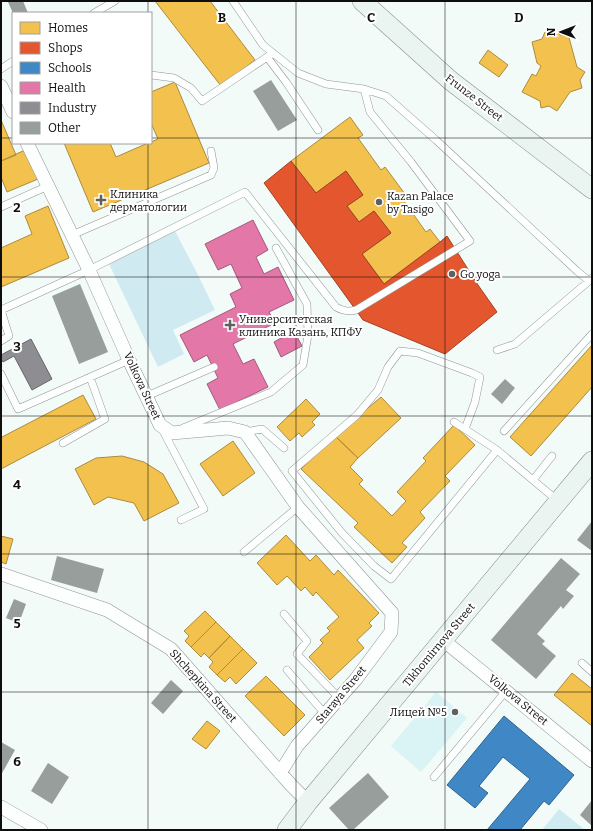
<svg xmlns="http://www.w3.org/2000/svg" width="593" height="831" viewBox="0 0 593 831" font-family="Bitter,serif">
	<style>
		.green { fill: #d0eaf2 }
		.pitch { fill: #daf3f5 }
		.homes { fill: #f2c14e; stroke: #ae8b3b }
		.shops { fill: #e4572e; stroke: #a44124 }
		.schools { fill: #3f88c5; stroke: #30638e }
		.health { fill: #e377a8; stroke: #a3587a }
		.industry { fill: #8d8d92; stroke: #67676a }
		.building { fill: #989e9b }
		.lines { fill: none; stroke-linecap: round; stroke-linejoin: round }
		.lane-casing { stroke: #919593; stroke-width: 8 }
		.street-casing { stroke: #919593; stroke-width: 14 }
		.secondary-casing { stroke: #878b8a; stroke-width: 20 }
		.lane { stroke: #fdfefe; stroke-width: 7 }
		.street { stroke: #fdfefe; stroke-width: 13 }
		.secondary { stroke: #eaf5f1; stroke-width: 19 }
		.grid { fill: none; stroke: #0e0e0e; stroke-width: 1; stroke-opacity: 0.55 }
		.poi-dot { fill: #5e6160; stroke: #fff; stroke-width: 1.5 }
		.labels { text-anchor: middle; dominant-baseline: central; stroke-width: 4; stroke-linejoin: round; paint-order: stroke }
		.street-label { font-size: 11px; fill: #0e0e0e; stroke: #fff }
		.poi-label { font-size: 11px; fill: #0e0e0e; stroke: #fff; text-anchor: start }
		.grid-label { font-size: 13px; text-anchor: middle; font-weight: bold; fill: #0e0e0e; stroke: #fff; stroke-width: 4; stroke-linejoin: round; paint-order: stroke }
	</style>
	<rect width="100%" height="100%" fill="#f2fbf8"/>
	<path class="green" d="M175 231 197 273 215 310 173 330 184 354 158 367 109 264Z
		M559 809 585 830H542Z"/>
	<path class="pitch" d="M436 692 467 718 421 772 391 746Z"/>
	<path class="homes" d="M155 1H210L255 60 221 86Z
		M554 29 560 35 568 34 577 67 585 72 580 80 582 88 570 92 557 111 549 106 541 108 540 101 522 92 532 74 536 76 541 66 537 63 532 42 542 39 545 32Z
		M488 50 508 65 499 77 479 63Z
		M175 82 209 163 93 212 64 143H110L116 157 148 143H151V142L158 139 151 123V92Z
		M350 117 363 135 358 138 381 170 385 167 405 194 401 197 426 232 430 229 440 242 384 284 362 254 391 233 374 211 359 222 347 206 363 195 346 171 316 193 291 161Z
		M1 120 16 155 1 161Z
		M25 150 38 179 7 192 1 177V161Z
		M48 206 69 258 1 287V248L32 234 25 216Z
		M592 345V387L531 456 510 437Z
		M83 395 96 419 1 469V435L2 437Z
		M381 397 401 418 358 458 335 436Z
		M306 399 320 414 312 422 315 425 302 437 299 433 290 441 277 427Z
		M454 425 475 445 445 476 450 481 420 512 425 518 402 543 407 547 392 563 354 527 358 523 301 469 335 436 358 458 350 467 363 480 359 484 392 516 406 501 397 492 426 461 423 458Z
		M233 441 255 473 223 496 200 464Z
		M122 456 144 462 163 474 179 503 144 521 134 503 108 497 94 505 75 469 96 458Z
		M286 535 310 561 316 555 334 575 338 570 379 613 369 623 372 626 357 640 364 648 330 680 309 657 323 643 320 640 330 631 327 628 339 617 316 592 313 596 305 587 301 591 287 576 277 585 257 563Z
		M1 536 13 539 6 564 1 562Z
		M205 611 216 622 191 647 185 641 189 636 184 631Z
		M216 622 230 636 209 658 204 653 201 657 191 647Z
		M230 636 243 649 217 675 209 667 213 662 209 658Z
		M243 649 257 663 236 684 230 677 225 682 217 675Z
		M572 673 592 689V726L554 695Z
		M266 676 305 715 284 736 245 696Z
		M207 721 220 731 206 749 192 739Z"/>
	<path class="shops" d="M291 161 316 193 346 171 363 195 347 206 359 222 374 211 391 233 362 254 384 284 440 242 447 236 478 285 497 312 445 354 363 320 264 183Z"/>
	<path class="schools" d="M504 716 574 775 549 805 544 801 520 830H487L530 779 503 757 479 786 488 793 475 808 447 785Z"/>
	<path class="health" d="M253 220 268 250 256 257 264 274 278 267 294 300 269 312 275 323 233 344 243 364 254 359 268 387 220 410 207 384 218 378 207 355 194 362 180 335 236 307 230 294 242 288 231 264 218 270 205 244Z
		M294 331 302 346 281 357 274 342Z"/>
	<path class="industry" d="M31 339 52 379 32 390 14 356 3 362 1 359V355Z"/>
	<path class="building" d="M9 1H23L28 13H13L8 2Z
		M271 80 297 120 278 131 253 91Z
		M80 284 108 352 79 364 52 296Z
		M505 379 515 388 502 404 491 394Z
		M592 521V551L577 540Z
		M57 556 104 569 97 593 51 580Z
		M561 558 580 574 566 590 574 596 563 609 561 606 537 634 545 641 542 644 556 656 536 679 491 640Z
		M14 599 26 604 19 623 6 618Z
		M171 680 183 691 163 714 151 703Z
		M1 742 15 750 1 775Z
		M48 763 69 777 52 804 31 791Z
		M368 773 389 797 353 830H349L329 808Z
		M592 800V826L580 815Z"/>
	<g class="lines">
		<defs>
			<path id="lane" d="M233 1 263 45 298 73 326 84 364 89 386 96 436 140 577 271 589 281 592 278
				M94 13 115 1
				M267 57 286 82 318 130
				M1 69 13 61
				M151 75 174 78 191 88 202 101 273 53
				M1 207 48 186
				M72 235 211 175 214 168 211 151
				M1 341 9 336 1 310 89 270 245 192 336 307C343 311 348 312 356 310L470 241 411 162 370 112 364 89
				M497 350 515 344 589 281
				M1 374 18 409 129 360
				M147 396 214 367
				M454 422 497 450
				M183 428 271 392 303 365 308 335 307 304 276 248
				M162 429 204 509 181 520
				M465 429 475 402 480 377 472 373 418 353 400 351 388 367 378 390 357 415 292 471 342 533 374 566 391 579 497 450 558 501
				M504 431 592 334
				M245 432 262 429 284 448
				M63 443 105 419 90 377
				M533 480 552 456
				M244 552 298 507
				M284 614 307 641 297 654 339 698
				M582 663 592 672
				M287 670 325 714
				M434 777 506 691"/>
			<path id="street" d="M1 86 13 112
				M27 143 89 270 129 360 160 425 172 433 228 428 245 432 298 507 392 613 391 632 356 679 297 746 280 773
				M1 574 107 610 171 649 291 785 308 802
				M443 640 592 761
				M1 807 41 830"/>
			<path id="secondary" d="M362 1 451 81 592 189
				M287 830 308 802 592 461"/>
		</defs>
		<use href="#lane" class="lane-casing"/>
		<use href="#street" class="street-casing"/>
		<use href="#secondary" class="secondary-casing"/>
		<use href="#lane" class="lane"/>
		<use href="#street" class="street"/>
		<use href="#secondary" class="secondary"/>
	</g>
	<path class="grid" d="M148 1V13M296 1V830M445 1V830M1 138H13M151 138H592M148 143V830M1 277H592M1 416H592M1 554H592M1 692H592"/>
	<g class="poi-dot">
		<path d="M99 194h4v4h4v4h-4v4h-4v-4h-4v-4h4z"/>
		<circle cx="379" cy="202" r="4"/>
		<circle cx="452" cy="274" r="4"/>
		<path d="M228 319h4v4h4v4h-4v4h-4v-4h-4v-4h4z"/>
		<circle cx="455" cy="712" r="4"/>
	</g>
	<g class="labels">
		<g class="street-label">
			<text transform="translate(474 98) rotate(38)">Frunze Street</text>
			<text transform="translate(142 386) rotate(65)">Volkova Street</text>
			<text transform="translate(439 645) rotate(-50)">Tikhomirnova Street</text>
			<text transform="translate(203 686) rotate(48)">Shchepkina Street</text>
			<text transform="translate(341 695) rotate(-50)">Staraya Street</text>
			<text transform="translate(518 700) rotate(39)">Volkova Street</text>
		</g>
		<g class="poi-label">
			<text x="110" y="194">Клиника<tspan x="110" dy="13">дерматологии</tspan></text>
			<text x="387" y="196">Kazan Palace<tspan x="387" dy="13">by Tasigo</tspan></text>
			<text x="460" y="274">Go yoga</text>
			<text x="239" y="319">Университетская<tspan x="239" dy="13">клиника Казань, КПФУ</tspan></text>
			<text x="447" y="712" text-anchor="end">Лицей №5</text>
		</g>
	</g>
	<g class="grid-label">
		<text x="222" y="22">B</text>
		<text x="371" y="22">C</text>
		<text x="519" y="22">D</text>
		<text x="17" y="212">2</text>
		<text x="17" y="351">3</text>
		<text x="17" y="489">4</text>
		<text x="17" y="628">5</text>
		<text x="17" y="766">6</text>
	</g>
	<rect width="593" height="831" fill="none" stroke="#0e0e0e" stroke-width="4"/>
	<rect x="12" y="12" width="140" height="132" fill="#ffffff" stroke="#9f9f9f"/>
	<rect x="20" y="22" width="20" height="12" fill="#f2c14e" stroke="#9f9f9f"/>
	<text x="48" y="32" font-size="12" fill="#0e0e0e">Homes</text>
	<rect x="20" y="42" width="20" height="12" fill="#e4572e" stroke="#9f9f9f"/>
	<text x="48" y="52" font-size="12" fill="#0e0e0e">Shops</text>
	<rect x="20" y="62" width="20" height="12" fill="#3f88c5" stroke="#9f9f9f"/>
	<text x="48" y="72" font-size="12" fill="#0e0e0e">Schools</text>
	<rect x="20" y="82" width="20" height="12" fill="#e377a8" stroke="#9f9f9f"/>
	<text x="48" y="92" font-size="12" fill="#0e0e0e">Health</text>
	<rect x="20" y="102" width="20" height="12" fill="#8d8d92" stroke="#9f9f9f"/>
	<text x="48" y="112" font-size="12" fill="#0e0e0e">Industry</text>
	<rect x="20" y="122" width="20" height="12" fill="#989e9b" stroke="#9f9f9f"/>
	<text x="48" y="132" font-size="12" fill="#0e0e0e">Other</text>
	<g transform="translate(561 32) rotate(270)" stroke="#ffffff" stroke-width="3" paint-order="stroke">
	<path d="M0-3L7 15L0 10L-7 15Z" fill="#0e0e0e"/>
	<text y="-6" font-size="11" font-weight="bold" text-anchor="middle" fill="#0e0e0e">N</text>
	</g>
</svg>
